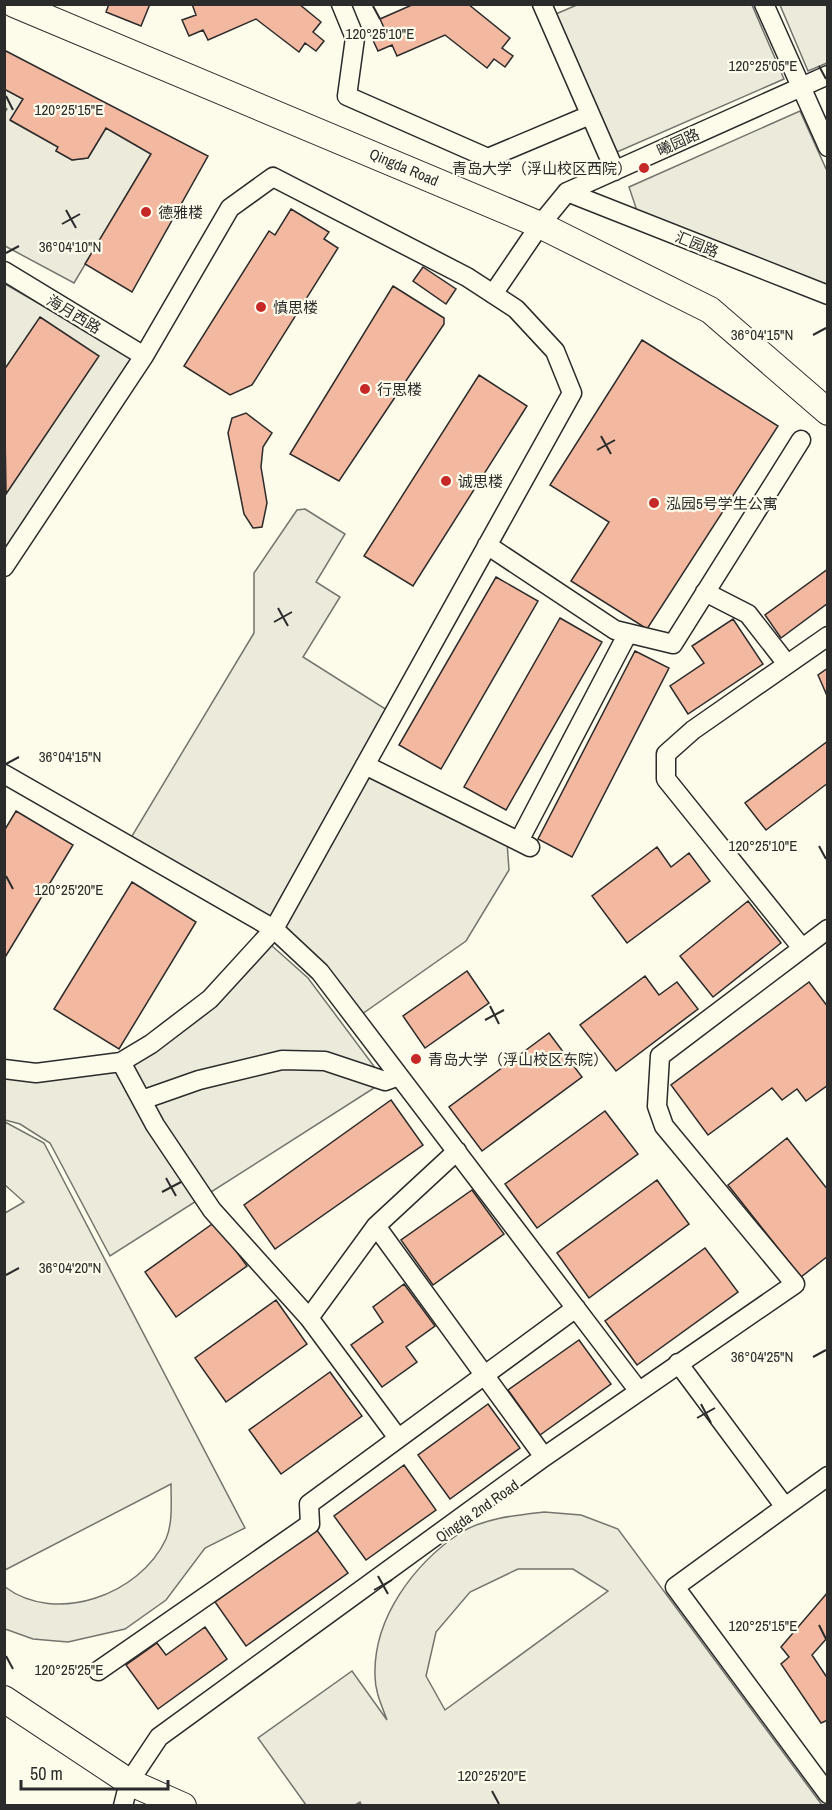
<svg xmlns="http://www.w3.org/2000/svg" width="832" height="1810" viewBox="0 0 832 1810" font-family="'Archivo Narrow','Noto Sans SC',sans-serif">
	<style>
		.green { fill: #ecebdb; stroke: #74746e; stroke-width: 1.5; fill-rule: evenodd }
		.parking { fill: #eceadb; stroke: #74746e; stroke-width: 1.5 }
		.building { fill: #f2b8a0; stroke: #2b2b2b; stroke-width: 1.5 }
		.lines { fill: none; stroke-linecap: round; stroke-linejoin: round }
		.street-casing { stroke: #2b2b2b; stroke-width: 21 }
		.secondary-casing { stroke: #2b2b2b; stroke-width: 28 }
		.street { stroke: #fdfbea; stroke-width: 18 }
		.secondary { stroke: #fdfbea; stroke-width: 26 }
		.ticks { fill: none; stroke: #2b2b2b; stroke-width: 2 }
		.poi-dot { fill: #c62828; stroke: #fdfbea; stroke-width: 2 }
		.labels { text-anchor: middle; dominant-baseline: central; stroke-width: 4.5; stroke-linejoin: round; paint-order: stroke }
		.street-label { font-size: 15px; fill: #2b2b2b; stroke: #fdfbea }
		.poi-label { font-size: 15px; fill: #2b2b2b; stroke: #fdfbea; text-anchor: start }
		.ticks-label { font-size: 15px; text-anchor: middle; fill: #2b2b2b; stroke: #fdfbea; stroke-width: 4.5; stroke-linejoin: round; paint-order: stroke }
	</style>
	<rect width="100%" height="100%" fill="#fdfbea"/>
	<path class="green" d="M579 4 752 5 784 79 617 152 556 14Z
		M780 5H827V63L808 71Z
		M800 111 827 171V287L637 211 629 187Z
		M5 284 132 357 5 549Z
		M305 509 345 534 316 582 340 597 303 657 387 710 271 922 129 841 254 633V573L297 510Z
		M368 774 507 842 509 870 466 941 362 1014 283 929Z
		M271 945 308 978 385 1081 208 1194 161 1121 132 1064Z
		M118 1069 198 1200 110 1256 50 1143 20 1124 5 1120V1076Z
		M5 1122 44 1143 245 1528 205 1548 166 1600 125 1629 68 1642 33 1639 5 1629V1587C56 1625 140 1595 166 1539 173 1523 171 1501 171 1484L5 1570V1213L24 1202 5 1185Z
		M544 1512 581 1515 618 1529 822 1805 362 1806 360 1802 355 1805H306L258 1738 352 1671 387 1720C382 1706 375 1692 375 1676 373 1618 414 1564 460 1533 484 1518 517 1515 544 1512ZM518 1569H573L608 1591 445 1710 426 1676 436 1632 470 1592Z"/>
	<path class="parking" d="M5 89 23 99 11 121 58 147 56 151 72 160 88 158 106 128 151 154 74 283 5 246 4 113 7 109 5 107Z"/>
	<path class="building" d="M109 4H150L141 26 106 12Z
		M192 4H299L321 22 313 32 324 41 316 51 305 43 299 52 256 19 208 40 203 30 189 36 182 20 196 15Z
		M414 4H468L510 38 502 48 513 56 505 67 494 59 487 68 445 35 397 56 392 45 378 51 371 36 385 30 380 19Z
		M4 50 208 156 132 292 85 264 151 154 106 128 88 158 72 160 56 151 58 147 10 120 23 99 4 89Z
		M291 209 329 232 324 239 338 248 252 385 230 395 184 366 269 231 275 235Z
		M423 267 456 289 446 304 413 281Z
		M393 286 444 318V324L339 481 290 454Z
		M40 317 99 356 6 494 4 370Z
		M642 340 778 426 647 629 571 581 609 522 550 485Z
		M479 375 527 406 413 586 364 556Z
		M246 413 272 433 263 447 261 467 267 503 262 527 253 528 244 514 228 433 232 418Z
		M828 569V603L781 638 765 615Z
		M496 577 538 601 441 769 399 745Z
		M560 618 602 642 506 810 464 787Z
		M733 619 763 664 688 714 670 686 704 663 692 646Z
		M635 651 669 668 572 857 538 839Z
		M828 668V698L818 675Z
		M828 741V783L766 830 745 803Z
		M16 811 73 845 4 959V831Z
		M657 847 671 867 689 853 710 881 627 943 592 896Z
		M132 882 196 922 119 1049 54 1009Z
		M748 901 781 943 713 997 680 956Z
		M467 971 489 1003 425 1048 403 1016Z
		M645 976 659 995 677 982 698 1009 616 1071 580 1025Z
		M809 982 828 1007V1085L806 1101 797 1089 782 1100 772 1088 708 1135 671 1085Z
		M549 1033 582 1077 482 1151 449 1107Z
		M391 1100 423 1145 275 1249 244 1205Z
		M605 1111 638 1154 537 1228 505 1184Z
		M787 1138 828 1190V1256L801 1277 728 1185Z
		M657 1180 689 1224 589 1298 557 1253Z
		M472 1190 504 1234 433 1285 401 1240Z
		M215 1222 247 1266 176 1317 145 1272Z
		M705 1248 738 1292 637 1365 605 1321Z
		M404 1284 435 1326 406 1347 417 1362 382 1387 351 1345 383 1322 373 1307Z
		M276 1300 307 1344 226 1402 195 1358Z
		M579 1340 611 1384 540 1435 508 1390Z
		M330 1372 362 1416 281 1474 249 1430Z
		M488 1404 520 1448 450 1499 418 1455Z
		M404 1465 436 1510 366 1560 334 1516Z
		M316 1529 348 1573 246 1646 215 1602Z
		M828 1592V1637L812 1655 828 1679V1720L821 1723 781 1664 789 1657 781 1647Z
		M205 1627 227 1659 158 1709 126 1665 157 1643 166 1655Z"/>
	<g class="lines">
		<defs>
			<path id="street" d="M341 4 355 38 347 96 488 158 590 115
				M542 4 615 171
				M764 4 828 147
				M567 192 828 295
				M4 271 144 356
				M493 294 540 225 567 192 828 75
				M487 545 615 630 673 644 801 440
				M4 567 144 356 230 208 273 177 467 277 516 309 555 351 572 393 274 929 210 999 151 1044 121 1062 36 1073 4 1069
				M705 592 748 614 787 664
				M365 765 530 847
				M4 774 274 929 320 972 638 1390
				M519 841 628 633
				M802 948 666 779V754L693 730 828 636
				M121 1062 155 1125 212 1210 309 1318 376 1226 457 1151
				M142 1100 199 1080 282 1060 325 1061 385 1081 399 1076
				M376 1226 544 1457
				M309 1318 398 1438
				M678 1363 785 1507 675 1587 828 1794
				M785 1507 828 1476
				M98 1671 310 1524 309 1504 576 1308
				M123 1806 129 1782 159 1737 544 1457 795 1284 664 1126 657 1106 660 1056 828 929"/>
			<path id="secondary" d="M14 4 540 225 710 310 828 412
				M4 1699 129 1782 183 1806"/>
		</defs>
		<use href="#street" class="street-casing"/>
		<use href="#secondary" class="secondary-casing"/>
		<use href="#street" class="street"/>
		<use href="#secondary" class="secondary"/>
	</g>
	<path class="ticks" d="M373 6 380 19M819 66 826 79M6 96 13 110M66 210 76 228M62 224 80 214M6 253 19 246M813 335 826 328M601 436 611 454M597 450 615 440M278 608 288 626M274 622 292 612M6 764 19 757M819 846 826 859M6 876 13 889M490 1006 499 1024M485 1020 504 1010M166 1178 176 1196M162 1192 181 1182M6 1275 19 1268M813 1357 826 1350M701 1404 711 1423M697 1418 715 1408M378 1576 388 1594M374 1590 392 1580M819 1625 826 1639M6 1656 13 1669M492 1791 499 1804"/>
	<g class="poi-dot">
		<circle cx="644" cy="168" r="6"/>
		<circle cx="146" cy="212" r="6"/>
		<circle cx="261" cy="307" r="6"/>
		<circle cx="365" cy="389" r="6"/>
		<circle cx="446" cy="481" r="6"/>
		<circle cx="654" cy="503" r="6"/>
		<circle cx="416" cy="1059" r="6"/>
	</g>
	<g class="labels">
		<g class="street-label">
			<text transform="translate(678 142) rotate(-24)">曦园路</text>
			<text transform="translate(404 167) rotate(23)">Qingda Road</text>
			<text transform="translate(697 244) rotate(22)">汇园路</text>
			<text transform="translate(74 314) rotate(31)">海月西路</text>
			<text transform="translate(477 1511) rotate(-35)">Qingda 2nd Road</text>
		</g>
		<g class="poi-label">
			<text x="632" y="168" text-anchor="end">青岛大学（浮山校区西院）</text>
			<text x="158" y="212">德雅楼</text>
			<text x="273" y="307">慎思楼</text>
			<text x="377" y="389">行思楼</text>
			<text x="458" y="481">诚思楼</text>
			<text x="666" y="503">泓园5号学生公寓</text>
			<text x="428" y="1059">青岛大学（浮山校区东院）</text>
		</g>
	</g>
	<g class="ticks-label">
		<text x="380" y="39">120°25'10"E</text>
		<text x="763" y="71">120°25'05"E</text>
		<text x="69" y="115">120°25'15"E</text>
		<text x="70" y="252">36°04'10"N</text>
		<text x="762" y="340">36°04'15"N</text>
		<text x="70" y="762">36°04'15"N</text>
		<text x="763" y="851">120°25'10"E</text>
		<text x="69" y="895">120°25'20"E</text>
		<text x="70" y="1273">36°04'20"N</text>
		<text x="762" y="1362">36°04'25"N</text>
		<text x="763" y="1631">120°25'15"E</text>
		<text x="69" y="1675">120°25'25"E</text>
		<text x="492" y="1781">120°25'20"E</text>
	</g>
	<rect width="832" height="1810" fill="none" stroke="#2b2b2b" stroke-width="12"/>
	<path d="M21 1780v9h147v-9" fill="none" stroke="#2b2b2b" stroke-width="3"/>
	<text x="30" y="1780" font-size="18" fill="#2b2b2b" stroke="#fdfbea" stroke-width="4.5" paint-order="stroke">50 m</text>
</svg>
